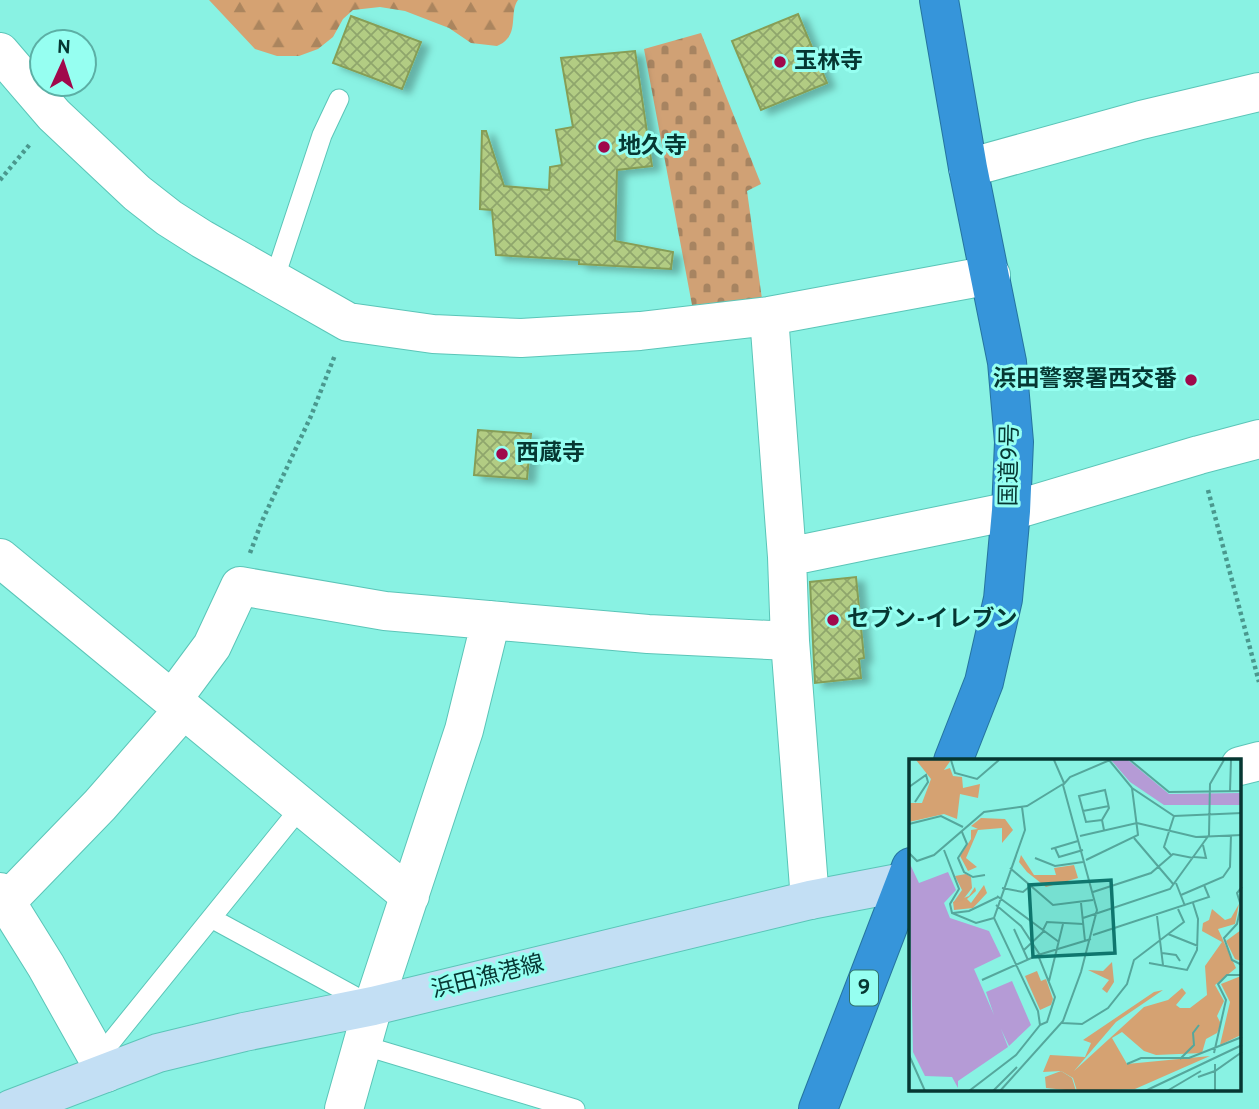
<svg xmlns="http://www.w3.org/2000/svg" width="1259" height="1109" viewBox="0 0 1259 1109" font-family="Overpass,'Noto Sans JP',sans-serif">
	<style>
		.forest { fill: url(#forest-firs) }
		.cemetery { fill: url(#cemetery-stones) }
		.building { fill: url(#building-cross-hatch); stroke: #869e57; stroke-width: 2; filter: url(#shadow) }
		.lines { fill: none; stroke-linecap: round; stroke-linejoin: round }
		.lane-casing { stroke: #5bc5b8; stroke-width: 21 }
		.street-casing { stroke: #5bc5b8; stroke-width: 40 }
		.secondary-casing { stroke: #5bc5b8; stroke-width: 40 }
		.highway-casing { stroke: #25749f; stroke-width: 40 }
		.path { stroke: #4a988e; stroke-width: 4.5; stroke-dasharray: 3.5 3.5; stroke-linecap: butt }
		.lane { stroke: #fff; stroke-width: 19 }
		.street { stroke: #fff; stroke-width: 38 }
		.secondary { stroke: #c3dff4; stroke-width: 38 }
		.highway { stroke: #3695da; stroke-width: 38 }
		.poi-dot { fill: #a0084b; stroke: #96fff1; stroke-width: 2.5 }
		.labels { text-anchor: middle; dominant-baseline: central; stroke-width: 6; stroke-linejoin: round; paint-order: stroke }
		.shield { fill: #96fff1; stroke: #31736b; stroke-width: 2 }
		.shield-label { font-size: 21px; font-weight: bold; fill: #063732 }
		.poi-label { font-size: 23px; font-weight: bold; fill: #063732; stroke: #96fff1; text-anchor: start }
		.street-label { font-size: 23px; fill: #063732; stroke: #96fff1 }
		.inset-road { fill: none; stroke: #55a79c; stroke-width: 2 }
		.view { fill: #0f766e; fill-opacity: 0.15; stroke: #0f766e; stroke-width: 3.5 }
		.inset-edge { fill: none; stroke: #063732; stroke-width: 3.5 }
	</style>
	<defs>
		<pattern id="forest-firs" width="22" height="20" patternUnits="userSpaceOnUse" patternTransform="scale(1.75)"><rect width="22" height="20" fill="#d5a272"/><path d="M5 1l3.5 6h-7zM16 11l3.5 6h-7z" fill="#ab855e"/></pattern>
		<pattern id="cemetery-stones" width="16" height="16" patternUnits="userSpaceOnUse" patternTransform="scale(1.75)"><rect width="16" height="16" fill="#d0a175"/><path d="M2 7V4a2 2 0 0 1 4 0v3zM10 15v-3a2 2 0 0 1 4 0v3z" fill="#a78461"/></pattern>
		<pattern id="building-cross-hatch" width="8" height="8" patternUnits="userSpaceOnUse" patternTransform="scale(1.75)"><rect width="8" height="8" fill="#b2cc83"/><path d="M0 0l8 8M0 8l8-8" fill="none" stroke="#8fa66c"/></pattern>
		<filter id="shadow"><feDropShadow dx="8" dy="4.5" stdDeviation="3.5" flood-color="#0004"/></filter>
	</defs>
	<rect width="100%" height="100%" fill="#89f2e3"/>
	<path class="forest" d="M209 0H518C510 11 517 28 507 39 505 42 501 44 497 46L471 43 449 28 405 11 380 7 353 10 343 19 333 37 318 49 299 56H277L255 49Z"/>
	<path class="cemetery" d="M701 33 761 184 747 191 762 299 692 305 644 49Z"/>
	<path class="building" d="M798 14 827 83 761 110 732 41Z
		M351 16 421 42 402 89 333 63Z
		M635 51 652 166 617 170 615 241 673 252 671 269 579 264V260L496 255 492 210 480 209 482 131H486L504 186 549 190 550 167 562 165 556 130 573 127 561 58Z
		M478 430 531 434 527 479 474 475Z
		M856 577 864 658 859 659 861 678 815 683 810 582Z"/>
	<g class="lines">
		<defs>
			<path id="lane" d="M274 280 322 135 339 99
				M211 918 367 1003
				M362 1045 575 1109
				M98 1058 301 807"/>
			<path id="street" d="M0 52 54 115 137 193 169 218 202 239 348 322 433 334 521 338 640 331 769 316 991 275
				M968 168 1141 120 1259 92
				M769 316 787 557 790 641 810 900
				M787 557 1011 511 1199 455 1259 439
				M0 558 410 896
				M172 700 212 646 240 586 385 611 648 634 790 641
				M1240 766 1259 761
				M0 892 46 966 106 1073
				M0 906 6 902 100 805 183 710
				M344 1109 373 1006 464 730 491 620"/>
			<path id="secondary" d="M11 1109 158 1053 244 1032 373 1006 810 900 904 882"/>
			<path id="highway" d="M939 0 968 168 1007 362 1014 442 1011 511 1003 599 984 682 953 761
				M818 1109 911 867"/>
		</defs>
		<use href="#lane" class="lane-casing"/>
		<use href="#street" class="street-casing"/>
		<use href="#secondary" class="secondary-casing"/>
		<use href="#highway" class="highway-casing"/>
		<path class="path" d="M0 180 31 143
			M1208 490 1259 682
			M250 553 262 521 311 416 335 355"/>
		<use href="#lane" class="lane"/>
		<use href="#street" class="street"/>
		<use href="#secondary" class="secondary"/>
		<use href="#highway" class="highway"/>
	</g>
	<g class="poi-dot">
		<circle cx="780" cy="62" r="7"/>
		<circle cx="604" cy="147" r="7"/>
		<circle cx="1191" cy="380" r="7"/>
		<circle cx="502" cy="454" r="7"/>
		<circle cx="833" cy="620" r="7"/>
	</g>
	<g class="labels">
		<rect class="shield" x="850" y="970.5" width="28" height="35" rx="5"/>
		<g class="shield-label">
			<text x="864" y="988">9</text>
		</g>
		<g class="poi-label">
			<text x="794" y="62">玉林寺</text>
			<text x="618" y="147">地久寺</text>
			<text x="1177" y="380" text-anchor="end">浜田警察署西交番</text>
			<text x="516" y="454">西蔵寺</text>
			<text x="847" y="620">セブン-イレブン</text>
		</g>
		<g class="street-label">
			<text transform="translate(1011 465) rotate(-89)">国道9号</text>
			<text transform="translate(488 978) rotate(-14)">浜田漁港線</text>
		</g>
	</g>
	<g transform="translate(909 759)">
		<rect width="332" height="332" fill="#89f2e3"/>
		<path d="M7 1H42L35 11 41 9 44 17 53 18 54 29 71 25 69 39 51 35 48 60 35 55 0 63V44H13L22 20ZM72 59 96 60 104 71 93 84V69L69 71 57 99 68 108 59 112 51 97 62 80V71L69 70 62 67ZM112 96 125 116H147L145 109 165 106 169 119 137 128 118 113 110 103ZM75 126 78 134 64 149 45 151 44 143 60 137 66 128 67 132 58 140 62 144ZM330 145 326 165 309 170 327 209 306 226 315 242 308 257 312 265 308 274 297 280 293 294 247 296 235 292 213 273 203 279 218 305 301 297 226 330 168 332 164 319 152 312 134 313 141 296 176 298 182 284 174 281 245 233 254 231 207 263 165 312 235 248 259 241 273 229 277 234 267 246 271 249H281L298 236 296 207 313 183 293 172 294 164 300 161 303 150 316 161 322 159ZM332 171V202L326 200 317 182ZM332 217V276L311 286 321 243 312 225Z" fill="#d5a272"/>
		<path d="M203 203 205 223 198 234 193 230 200 221 179 211 194 212Z" fill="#d0a175"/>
		<path d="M57 115 62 118 63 129 53 142 44 144 53 131 46 117ZM128 212 132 222 137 220 144 240 142 246 131 251 116 217ZM152 312 163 319 167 332 137 329 136 318Z" fill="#d0a175"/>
		<path d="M202 1H219L260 35 332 34V46H255L221 23ZM0 103 10 124 39 113 47 131 35 144 41 159 80 172 92 197 65 210 85 256 77 233 103 222 122 266 100 287 92 270 99 288 49 322V329L43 318 16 317 4 293Z" fill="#b59bd6"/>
		<path class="inset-road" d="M42 1 46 14 68 20 90 1M145 1 155 24M200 1 223 29 265 57 333 54M221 1 260 33 333 32M0 28 17 16 19 23 6 43M321 32 322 1M174 52 200 47M193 61 177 63 170 37 196 31 200 49 193 61 195 71M0 65 32 57 54 68M53 73 58 85 49 99 55 113 64 118 76 116M171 77 228 64 287 78 333 76M225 79 265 126M146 89 150 98 174 91M142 90 169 82M35 91 50 130 41 145 43 154 67 164 85 159M0 94 8 102 25 96 75 53 118 47 154 25M262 96 255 88 265 57M285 98 297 99 294 86M126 99 146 107 174 103M177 101 229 76 223 29M101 109 144 146 184 141M267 124 276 147M333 128 328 134 332 147 328 165 315 179 323 201 333 206M93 129 114 133 120 128M184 133 242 114 264 95 284 99M272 136 314 118 321 108 322 76M88 137 150 183M172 144 176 182M87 146 112 167 131 196M44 154 60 152 89 138M248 157 254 206M174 159 261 130 300 76 301 25 315 1M105 170 119 201M134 171 138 163 174 165M259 175 289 187M184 176 300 138 295 126M115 191 135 172M253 194 267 196 271 202M129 196 182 180M240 204 278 211 288 191 289 160 284 144M73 221 129 196 146 238 138 263 131 266M140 222 154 165M153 264 173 265 199 249 218 225 225 201 275 163 269 150M305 294 317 241 309 225 318 216H333M0 296 16 332M271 300 285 286 284 274 290 266M218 305 232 299H280L333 278M306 305V332M289 318 306 312 333 293M60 332 107 296 131 266 129 252 85 159 116 71 113 48M84 332 108 308M91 332 154 262 172 213 188 151 154 26 161 18 201 1M236 332 333 286M258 332 292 312"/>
		<path class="view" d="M202 121 206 194 124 198 120 126Z"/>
		<rect width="332" height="332" class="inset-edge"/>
	</g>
	<g transform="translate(63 63) rotate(3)"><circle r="33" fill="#96fff1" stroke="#5cafa5" stroke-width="2"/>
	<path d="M0-5L12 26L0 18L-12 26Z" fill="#a0084b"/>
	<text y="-10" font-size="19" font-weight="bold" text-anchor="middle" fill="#063732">N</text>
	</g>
</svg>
